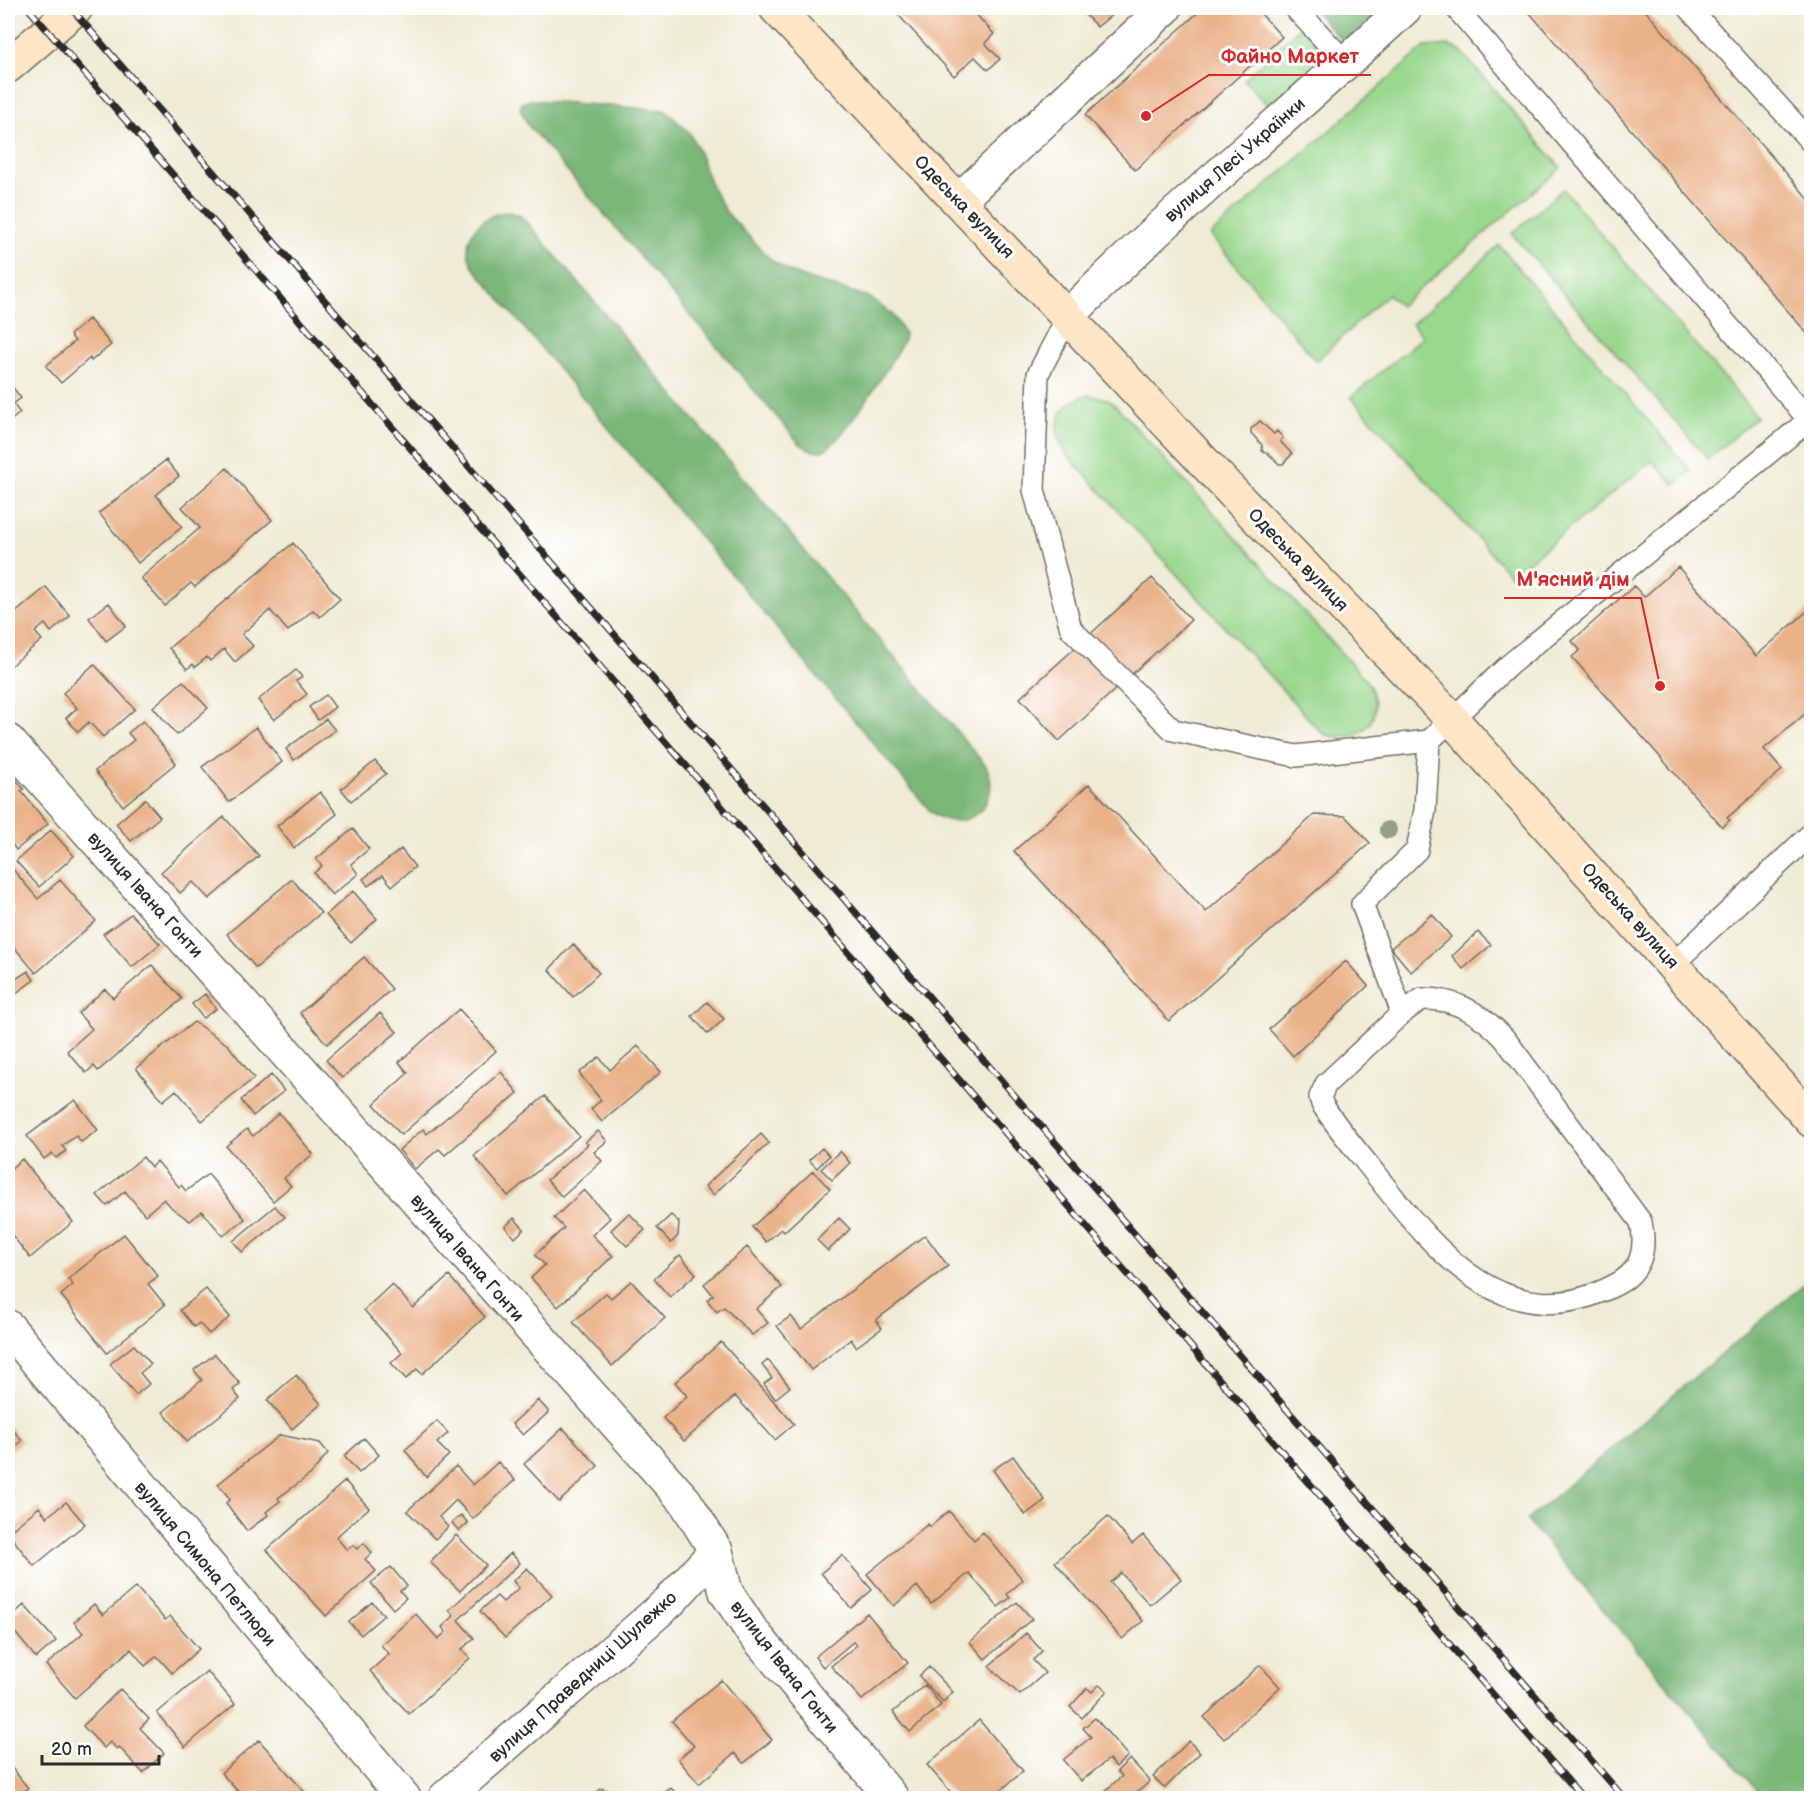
<svg xmlns="http://www.w3.org/2000/svg" width="1819" height="1806" viewBox="0 0 1819 1806" font-family="'Balsamiq Sans',sans-serif">
	<style>
		.green { fill: #99d88d; stroke: #62825c; stroke-width: 1.5 }
		.forest { fill: #7ab878; stroke: #527252; stroke-width: 1.5 }
		.building { fill: #eab289 }
		.lines { fill: none; stroke-linecap: round; stroke-linejoin: round }
		.service-casing { stroke: #706e66; stroke-width: 24 }
		.minor-casing { stroke: #706e66; stroke-width: 36 }
		.secondary-casing { stroke: #706e66; stroke-width: 36 }
		.service { stroke: #fff; stroke-width: 21 }
		.minor { stroke: #fff; stroke-width: 33 }
		.secondary { stroke: #fde5c5; stroke-width: 33 }
		.rail-casing { stroke: #2b2b2b; stroke-width: 7 }
		.rail { stroke: #fff; stroke-width: 4.5; stroke-dasharray: 14; stroke-linecap: butt }
		.tree { fill: #959e87 }
		.labels { text-anchor: middle; dominant-baseline: central; stroke-width: 6; stroke-linejoin: round; paint-order: stroke }
		.street-label { font-size: 18px; fill: #2b2b2b; stroke: #fff }
		.leader { fill: none; stroke: #d62828; stroke-width: 2 }
		.callout-dot { fill: #d62828; stroke: #fff; stroke-width: 2 }
		.callout-label { font-size: 20px; text-anchor: middle; font-weight: bold; fill: #d62828; stroke: #fff; stroke-width: 6; stroke-linejoin: round; paint-order: stroke }
	</style>
	<rect width="100%" height="100%" fill="#fff"/>
	<filter id="ink" filterUnits="userSpaceOnUse"><feTurbulence type="fractalNoise" baseFrequency=".0167" numOctaves="2"/><feDisplacementMap in="SourceGraphic" scale="12" xChannelSelector="R" yChannelSelector="G"/><feConvolveMatrix kernelMatrix="1 2 1 2 8 2 1 2 1" color-interpolation-filters="sRGB"/></filter>
	<filter id="wash" filterUnits="userSpaceOnUse"><feTurbulence type="fractalNoise" baseFrequency=".008" numOctaves="4" result="noise"/><feDisplacementMap in="SourceGraphic" scale="24" xChannelSelector="R" yChannelSelector="G"/><feGaussianBlur stdDeviation="1.35" result="paint"/><feColorMatrix in="noise" values="0 0 0 0 0 0 0 0 0 0 0 0 0 0 0 0 0 1.4 0 .05"/><feComposite in="paint" operator="in"/></filter>
	<g filter="url(#wash)">
		<rect width="100%" height="100%" fill="#efebd4"/>
		<path class="green" d="M1301 26 1328 56 1271 109 1244 80Z
			M1448 45 1462 52 1561 168 1400 306 1388 294 1316 361 1210 235 1425 47Z
			M1563 189 1757 417 1708 459 1512 234Z
			M1499 245 1691 471 1675 485 1652 461 1511 576 1351 397 1423 337 1412 324Z
			M1088 395 1110 400 1118 408 1365 679C1391 713 1362 750 1322 733L1067 455C1048 429 1058 403 1088 395Z"/>
		<path class="forest" d="M1312 8H1385L1344 43Z
			M530 100 665 110 689 132 698 150 712 188 726 212 771 260 788 271 808 279 869 297 892 314 904 333V339C893 360 843 442 824 450 814 454 807 448 799 443L528 125 520 109 522 103Z
			M508 212 519 215 528 223 986 766C1005 803 963 838 931 812L474 268C457 241 479 214 508 212Z
			M1811 1278V1798H1763L1527 1520Z"/>
		<g id="blocks">
			<path class="building" d="M892 8H970L994 34 985 43 1000 59 988 70 975 57 954 76Z
				M1079 8H1120L1097 27Z
				M1203 8H1270L1262 15 1282 37 1135 170 1085 115Z
				M1533 8H1643L1812 203V339L1528 11Z
				M89 319 111 345 91 361 90 358 61 383 46 366 75 341 70 335Z
				M8 381 21 398 13 404 20 413 8 423Z
				M1260 421 1274 434 1277 431 1283 438 1280 441 1292 454 1283 464H1279L1268 453 1262 451V445L1251 433V429Z
				M166 460 179 476 156 495 182 527 138 563 99 513Z
				M227 468 272 520 195 587 191 583 165 606 141 578 200 528 182 507Z
				M293 543 340 599 320 617 313 610 288 631 270 610 242 634 253 646 235 662 224 649 210 661 207 657 195 667 193 664 187 669 169 648Z
				M1678 567 1756 656 1812 607V708L1764 749 1782 770 1727 818 1730 820 1722 827 1572 657 1580 650 1572 641 1634 586 1644 597Z
				M1152 578 1191 620 1059 741 1020 698Z
				M46 587 70 616 51 632 45 624 35 632 42 640 8 668V619Z
				M109 603 126 626 106 641 89 618Z
				M94 664 135 709 103 737 89 722 78 732 66 718 77 708 63 693Z
				M296 670 302 677 296 681 307 694 274 720 258 700Z
				M183 681 208 708 177 735 153 707Z
				M326 695 335 707 318 720 309 707Z
				M326 719 335 730 294 760 286 749Z
				M143 721 176 763 123 806 95 771 134 740 128 733Z
				M256 727 282 762 229 802 202 767Z
				M375 761 386 774 351 801 341 789Z
				M12 775 24 789 21 791 48 824 16 850 8 839V779Z
				M1089 784 1206 912 1314 815 1345 816 1370 843 1169 1021 1014 851Z
				M320 792 337 814 294 848 277 826Z
				M145 799 160 817 131 841 116 824Z
				M224 817 259 856 209 899 193 882 180 893 161 872Z
				M353 829 369 849 351 864 358 874 332 895 314 873 322 866 316 859Z
				M51 830 74 856 39 887 16 861Z
				M401 849 415 867 392 886 383 875 368 886 363 879Z
				M10 866 38 899 60 880 96 921 36 973 8 940V916L15 910 8 902V869Z
				M292 879 321 913 256 968 227 934Z
				M353 891 377 919 351 943 326 915Z
				M131 914 160 944 132 967 103 934Z
				M1432 914 1451 937 1411 972 1391 948Z
				M1478 932 1491 945 1463 969 1452 956Z
				M573 944 599 973 573 997 549 970Z
				M364 957 392 989 327 1044 300 1013Z
				M1346 961 1368 986 1293 1056 1269 1029Z
				M152 965 182 999 98 1071 94 1066 86 1073 67 1051 92 1029 78 1013 105 989 113 998Z
				M28 971 34 980 8 999V984Z
				M205 994 216 1009 203 1018 192 1004Z
				M707 1002 724 1019 708 1034 692 1016Z
				M459 1009 496 1051 401 1135 374 1104 408 1073 399 1062Z
				M380 1013 397 1032 342 1078 326 1060Z
				M194 1022 228 1045 254 1078 202 1121 176 1090 163 1101 136 1068Z
				M638 1046 661 1072 602 1122 591 1109 601 1100 579 1073 599 1057 610 1070Z
				M501 1072 518 1093 445 1155 439 1149 415 1169 399 1150 423 1129 427 1134Z
				M271 1075 284 1091 253 1116 241 1100Z
				M545 1096 579 1136 508 1196 474 1156Z
				M75 1100 98 1130 81 1142 76 1136 62 1146 66 1151 56 1158 52 1153 44 1159 27 1136Z
				M279 1113 313 1154 284 1178 291 1186 273 1201 226 1146 247 1129 253 1136Z
				M598 1131 607 1141 594 1152 602 1161 562 1197 547 1180 588 1144 585 1142Z
				M761 1134 769 1143 713 1195 705 1186Z
				M822 1148 829 1156 817 1168 809 1160Z
				M840 1151 850 1163 832 1180 821 1169Z
				M143 1157 151 1167 157 1161 179 1187 181 1185 186 1191 208 1174 245 1219 223 1236 202 1211 190 1221 172 1208 164 1199 145 1215 125 1191 107 1206 97 1195Z
				M22 1159 73 1222 30 1258 8 1230V1171Z
				M813 1171 830 1189 784 1232 781 1229 766 1242 752 1227Z
				M584 1190 610 1218 592 1235 613 1256 558 1307 531 1278 545 1265 535 1255 564 1228 554 1218Z
				M275 1206 285 1217 242 1252 233 1241Z
				M629 1213 645 1230 627 1246 611 1230Z
				M671 1215 679 1222 678 1236 671 1243 657 1228Z
				M514 1218 524 1229 515 1238 505 1227Z
				M839 1218 850 1229 828 1251 817 1240Z
				M124 1234 158 1276 148 1284 165 1305 107 1353 61 1295 73 1285 68 1279Z
				M925 1235 948 1266 876 1320 882 1328 856 1347 851 1339 811 1370 777 1326 791 1316 801 1329Z
				M747 1247 782 1287 756 1309 768 1323 752 1335 724 1307 717 1312 707 1300 713 1295 704 1284Z
				M680 1255 696 1274 670 1297 654 1279Z
				M449 1276 485 1317 422 1374 417 1369 406 1379 391 1363 402 1353 364 1310 392 1284 413 1308Z
				M631 1281 665 1318 612 1366 573 1322 606 1293 611 1298Z
				M206 1289 230 1317 209 1334 199 1323 194 1327 180 1310Z
				M721 1342 794 1424 775 1440 735 1396 684 1441 663 1418 687 1396 675 1382Z
				M134 1345 151 1364 140 1373 149 1384 136 1395 110 1364Z
				M215 1354 240 1384 233 1390 240 1399 187 1442 163 1412 202 1380 194 1370Z
				M768 1360 790 1387 775 1399 764 1384 772 1378 762 1365Z
				M296 1375 321 1404 292 1429 267 1400Z
				M538 1400 549 1412 523 1435 512 1424Z
				M437 1421 448 1433 437 1443 449 1455 426 1477 405 1450Z
				M8 1424 22 1441 8 1453Z
				M563 1428 598 1466 559 1502 524 1464Z
				M280 1435 320 1443 328 1453 311 1474 278 1498 280 1501 266 1512 268 1515 247 1531 226 1503 230 1499 218 1484Z
				M364 1438 379 1455 359 1473 344 1456Z
				M1013 1456 1045 1500 1025 1515 993 1470Z
				M498 1462 515 1480 473 1519 456 1500 439 1517 448 1527 435 1539 407 1511 456 1466 473 1485Z
				M345 1481 369 1508 336 1537 347 1550 353 1545 357 1549 364 1543 372 1553 365 1559 376 1571 326 1616 267 1550Z
				M66 1502 85 1524 34 1566 8 1533 39 1507 47 1517Z
				M949 1511 974 1540 983 1532 1023 1580 1007 1594 1010 1598 998 1607 969 1573 931 1604 917 1586 894 1606 867 1574 928 1524 930 1527Z
				M461 1515 468 1523 459 1531 452 1523Z
				M1108 1516 1132 1544 1143 1535 1181 1579 1150 1605 1121 1573 1110 1582 1143 1621 1122 1639 1055 1562Z
				M456 1535 486 1565 460 1591 430 1562Z
				M511 1553 520 1563 458 1620 474 1638 462 1649 470 1658 409 1714 370 1671 389 1654 381 1645 416 1614 438 1639 446 1632 442 1627 454 1616 449 1610Z
				M842 1555 872 1590 851 1608 821 1573Z
				M391 1567 407 1586 400 1591 406 1598 393 1609 371 1583Z
				M527 1568 552 1595 505 1638 480 1611 497 1596 503 1602 519 1588 513 1581Z
				M136 1587 165 1620 170 1616 199 1649 172 1673 157 1656 145 1666 131 1649 75 1698 46 1665 83 1633 74 1622 94 1604 103 1615Z
				M372 1602 384 1615 361 1635 349 1622Z
				M1017 1602 1032 1619 985 1659 970 1642Z
				M24 1605 56 1641 36 1658 8 1624V1619Z
				M867 1613 908 1663 862 1700 831 1666 857 1645 853 1642 823 1667 815 1657Z
				M1026 1633 1042 1651 1033 1660 1045 1673 1020 1695 989 1666Z
				M1260 1665 1280 1687 1224 1739 1204 1717Z
				M929 1667 953 1692 943 1702 919 1676Z
				M207 1671 235 1704 185 1747 157 1713Z
				M721 1680 772 1740 744 1763 735 1753 699 1784 678 1759 694 1746 672 1721Z
				M925 1685 941 1705 910 1732 893 1712Z
				M1099 1685 1107 1691 1082 1718 1070 1707 1087 1688 1092 1692Z
				M120 1689 149 1719 140 1728 164 1753 143 1773 119 1747 117 1749 110 1742 104 1748 83 1726Z
				M1095 1718 1128 1756 1116 1767 1109 1759 1081 1781 1063 1760 1091 1737 1083 1728Z
				M979 1720 1023 1771 992 1798H956L927 1765Z
				M259 1740 308 1796 305 1798H265L259 1791 250 1798H244L221 1773Z
				M1189 1741 1200 1753 1165 1788 1153 1777Z
				M1130 1759 1150 1781 1131 1798H1097L1122 1776 1117 1771Z
				M8 1763 28 1788 15 1798 8 1793Z
				M602 1788 611 1798H590Z
				M671 1788 680 1798H659Z"/>
		</g>
	</g>
	<g filter="url(#ink)">
		<use href="#blocks" fill-opacity="0" stroke="#706e66" stroke-width="1.5"/>
		<g class="lines">
			<defs>
				<path id="service" d="M1295 8 1346 63
					M1689 8 1812 143
					M1068 316 1038 374 1034 490 1071 629 1173 730 1296 756 1429 741 1509 665 1809 420 1456 8
					M1673 964 1812 833
					M1402 1013 1422 999C1457 998 1483 1015 1505 1039L1641 1222C1647 1251 1641 1273 1613 1286 1509 1339 1439 1256 1380 1180 1361 1155 1339 1131 1322 1104L1320 1097 1326 1084 1402 1013 1362 904 1417 850 1425 810 1429 741"/>
				<path id="minor" d="M958 201 1165 8
					M1068 316C1175 208 1294 112 1405 8
					M8 741 685 1501 716 1551 726 1592 751 1630 892 1798
					M8 1327 404 1798
					M445 1798 670 1601 716 1551"/>
				<path id="secondary" d="M776 8 1234 494 1451 718 1812 1121
					M8 66 76 8"/>
			</defs>
			<use href="#service" class="service-casing"/>
			<use href="#minor" class="minor-casing"/>
			<use href="#secondary" class="secondary-casing"/>
			<use href="#service" class="service"/>
			<use href="#minor" class="minor"/>
			<use href="#secondary" class="secondary"/>
			<defs>
				<path id="rail" d="M28 8 1583 1798
					M71 8 1624 1798"/>
			</defs>
			<use href="#rail" class="rail-casing"/>
			<use href="#rail" class="rail"/>
		</g>
		<circle class="tree" cx="1388" cy="830" r="9"/>
	</g>
	<g class="labels">
		<g class="street-label">
			<text transform="translate(1235 160) rotate(-41)">вулиця Лесі Українки</text>
			<text transform="translate(964 207) rotate(46)">Одеська вулиця</text>
			<text transform="translate(1298 560) rotate(46)">Одеська вулиця</text>
			<text transform="translate(145 895) rotate(48)">вулиця Івана Гонти</text>
			<text transform="translate(1630 916) rotate(48)">Одеська вулиця</text>
			<text transform="translate(467 1258) rotate(49)">вулиця Івана Гонти</text>
			<text transform="translate(205 1564) rotate(50)">вулиця Симона Петлюри</text>
			<text transform="translate(784 1667) rotate(52)">вулиця Івана Гонти</text>
			<text transform="translate(583 1677) rotate(-42)">вулиця Праведниці Шулежко</text>
		</g>
	</g>
	<path class="leader" d="M1146 116L1209 75H1371M1660 686L1641 598H1504"/>
	<g class="callout-dot">
		<circle cx="1146" cy="116" r="6"/>
		<circle cx="1660" cy="686" r="6"/>
	</g>
	<g class="callout-label">
		<text x="1290" y="63">Файно Маркет</text>
		<text x="1573" y="586">М'ясний дім</text>
	</g>
	<rect width="1819" height="1806" fill="none" stroke="#fff" stroke-width="30"/>
	<path d="M42 1755v9h117v-9" fill="none" stroke="#2b2b2b" stroke-width="3"/>
	<text x="51" y="1755" font-size="18" fill="#2b2b2b" stroke="#ffffff" stroke-width="4.5" paint-order="stroke">20 m</text>
</svg>
